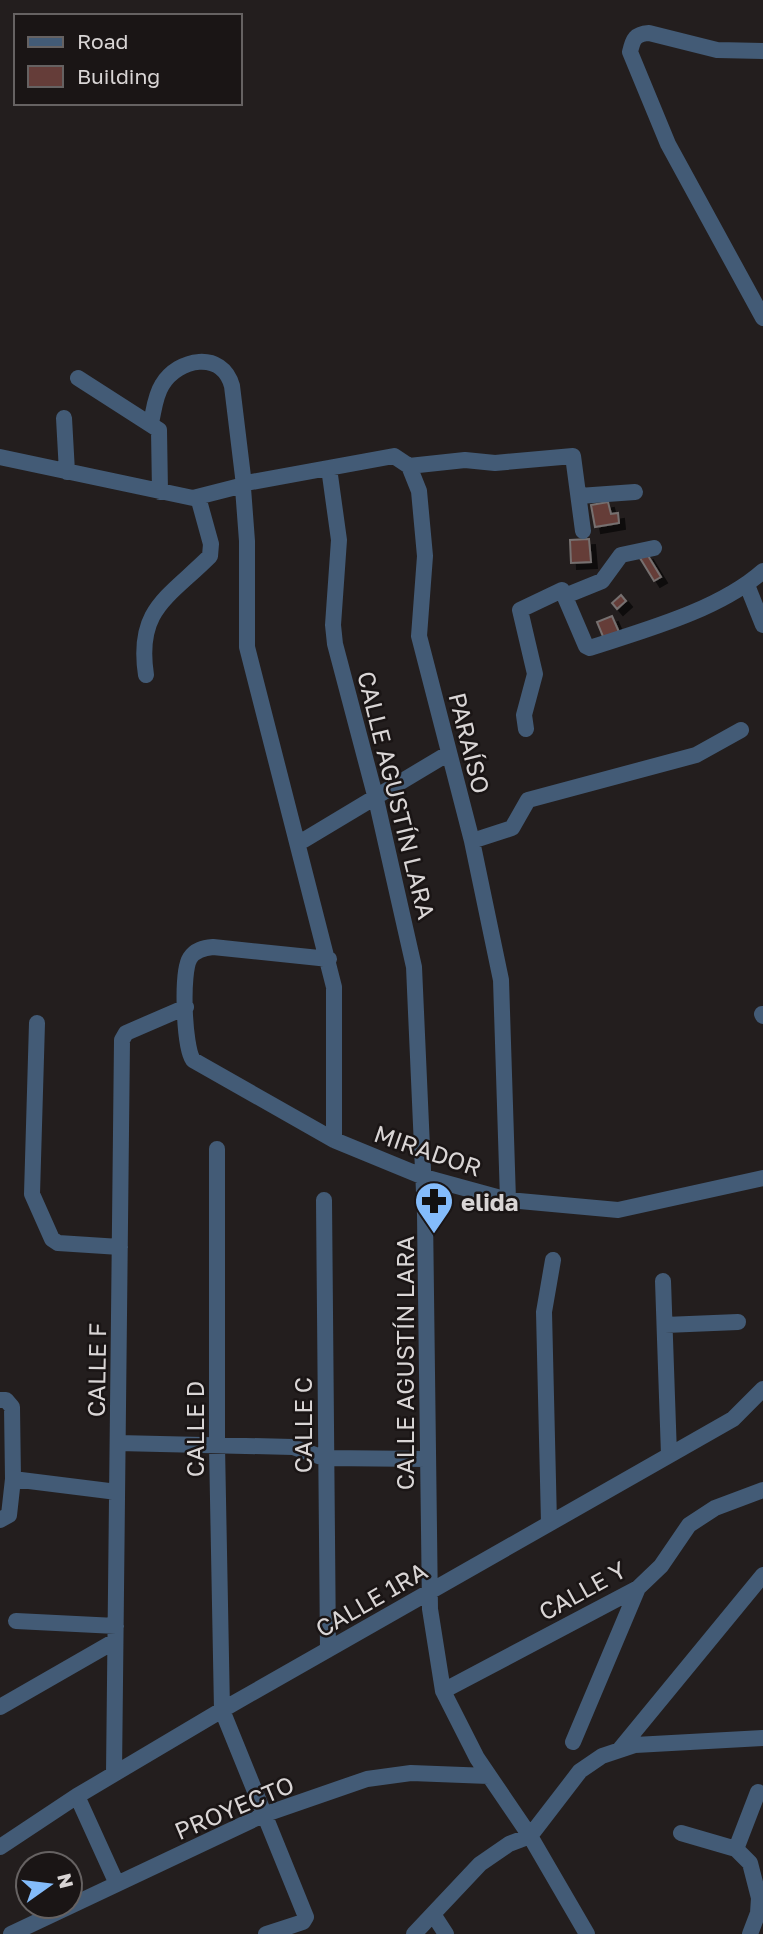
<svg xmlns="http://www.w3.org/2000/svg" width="763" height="1934" viewBox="0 0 763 1934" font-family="'Golos Text',sans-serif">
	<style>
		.building { fill: #653d39; stroke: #76706f; stroke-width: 2; filter: url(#shadow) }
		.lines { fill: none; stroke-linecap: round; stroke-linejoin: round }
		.minor { stroke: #435b76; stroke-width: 16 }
		.labels { text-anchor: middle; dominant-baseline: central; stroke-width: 5; stroke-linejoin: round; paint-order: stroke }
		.street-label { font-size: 24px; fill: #d9d5d5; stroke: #1a1515 }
		.poi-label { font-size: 24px; font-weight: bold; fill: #d9d5d5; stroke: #1a1515; text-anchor: start }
	</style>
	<defs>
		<filter id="shadow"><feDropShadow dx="6" dy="6" stdDeviation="0" flood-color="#0009"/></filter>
	</defs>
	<rect width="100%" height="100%" fill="#231e1e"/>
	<path class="building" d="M608 502 611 514 618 513 619 523 595 527 591 505Z
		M589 539 591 562 571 563 570 540Z
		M647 554 661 577 654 581 640 558Z
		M621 595 626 601 617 609 612 603Z
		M612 616 619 632 604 639 597 622Z"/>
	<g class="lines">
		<path class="minor" d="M763 51 717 50 649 33C635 34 633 39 630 52L668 144 763 318
			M78 378 159 430 160 492
			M64 418 67 472
			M0 457 193 498 244 485 232 386C222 350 178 358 162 385 155 396 154 410 151 423
			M409 466 465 460 495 463 573 456 583 531
			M329 468 339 540 333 625 335 644 376 799 414 967 425 1215 430 1609 443 1691 477 1758 530 1836 587 1934
			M579 496 635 492
			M747 585 763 625
			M565 596 602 581 621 555 654 548
			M146 675C136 609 168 598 210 556L211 544 198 497
			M526 729 524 715 535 674 520 610 562 590 586 646 590 648C645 630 719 610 763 571
			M472 841 512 828 528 800 696 755 741 730
			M299 843 449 753
			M329 959 213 947C203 948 195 950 190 958 181 972 184 1047 193 1060L334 1140 424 1177 508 1200 618 1210 763 1178
			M762 1014 763 1016
			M37 1023 32 1194 52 1239 58 1243 120 1247
			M334 1140V987L247 647V541L243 488 246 483 394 456 409 466 419 491 425 556 419 636 472 841 501 980 508 1200
			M217 1149V1446L222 1710 306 1917 303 1922 266 1934
			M324 1200 328 1650
			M663 1281 669 1455
			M665 1325 738 1322
			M0 1400H6L12 1407 13 1479 9 1515 0 1520
			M118 1443 293 1447 324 1458 427 1459
			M13 1479 117 1492
			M549 1523 544 1312 553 1260
			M16 1621 116 1626
			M443 1691 638 1588 661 1566 689 1525 715 1508 763 1490
			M0 1707 115 1641
			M573 1742 638 1588
			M620 1749 763 1575
			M114 1774 122 1040 126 1033 186 1007
			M77 1796 117 1884
			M681 1833 736 1849 750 1863 759 1898 758 1913 750 1934
			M0 1847 77 1796 222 1710 733 1419 763 1389
			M736 1849 758 1792
			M433 1914 446 1934
			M11 1934 263 1815 367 1779 411 1773 489 1776
			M414 1934 480 1864 509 1844 530 1836 580 1771 602 1756 635 1745 763 1738"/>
	</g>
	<defs>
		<symbol id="pharmacy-pin" viewBox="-11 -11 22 30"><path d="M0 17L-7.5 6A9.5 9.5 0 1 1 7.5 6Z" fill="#84bcfb" stroke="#1a1515"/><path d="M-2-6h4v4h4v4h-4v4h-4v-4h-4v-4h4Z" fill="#111"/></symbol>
	</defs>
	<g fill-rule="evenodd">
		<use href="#pharmacy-pin" x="412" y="1179" width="44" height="60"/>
	</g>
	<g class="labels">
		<g class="street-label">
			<text transform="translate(470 743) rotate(76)">PARAÍSO</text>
			<text transform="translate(397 795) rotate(76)">CALLE AGUSTÍN LARA</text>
			<text transform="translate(428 1150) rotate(19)">MIRADOR</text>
			<text transform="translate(404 1363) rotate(-90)">CALLE AGUSTÍN LARA</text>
			<text transform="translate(96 1370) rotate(-89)">CALLE F</text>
			<text transform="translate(302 1425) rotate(-90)">CALLE C</text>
			<text transform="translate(194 1429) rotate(-90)">CALLE D</text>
			<text transform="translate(582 1590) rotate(-29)">CALLE Y</text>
			<text transform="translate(371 1599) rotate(-30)">CALLE 1RA</text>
			<text transform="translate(234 1807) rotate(-23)">PROYECTO</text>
		</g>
		<g class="poi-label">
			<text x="461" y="1201">elida</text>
		</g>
	</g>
	<rect x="14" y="14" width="228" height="91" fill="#1a1515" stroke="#666262" stroke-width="2"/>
	<rect x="28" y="37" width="35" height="10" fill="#435b76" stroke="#666262" stroke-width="2"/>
	<text x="77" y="49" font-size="21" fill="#d9d5d5">Road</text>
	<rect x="28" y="66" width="35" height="21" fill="#653d39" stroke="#666262" stroke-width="2"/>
	<text x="77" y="84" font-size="21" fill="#d9d5d5">Building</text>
	<g transform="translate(49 1885) rotate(76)"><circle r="33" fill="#1a1515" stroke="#666262" stroke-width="2"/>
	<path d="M0-5L12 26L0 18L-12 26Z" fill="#84bcfb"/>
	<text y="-10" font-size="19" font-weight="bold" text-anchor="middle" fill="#d9d5d5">N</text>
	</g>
</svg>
